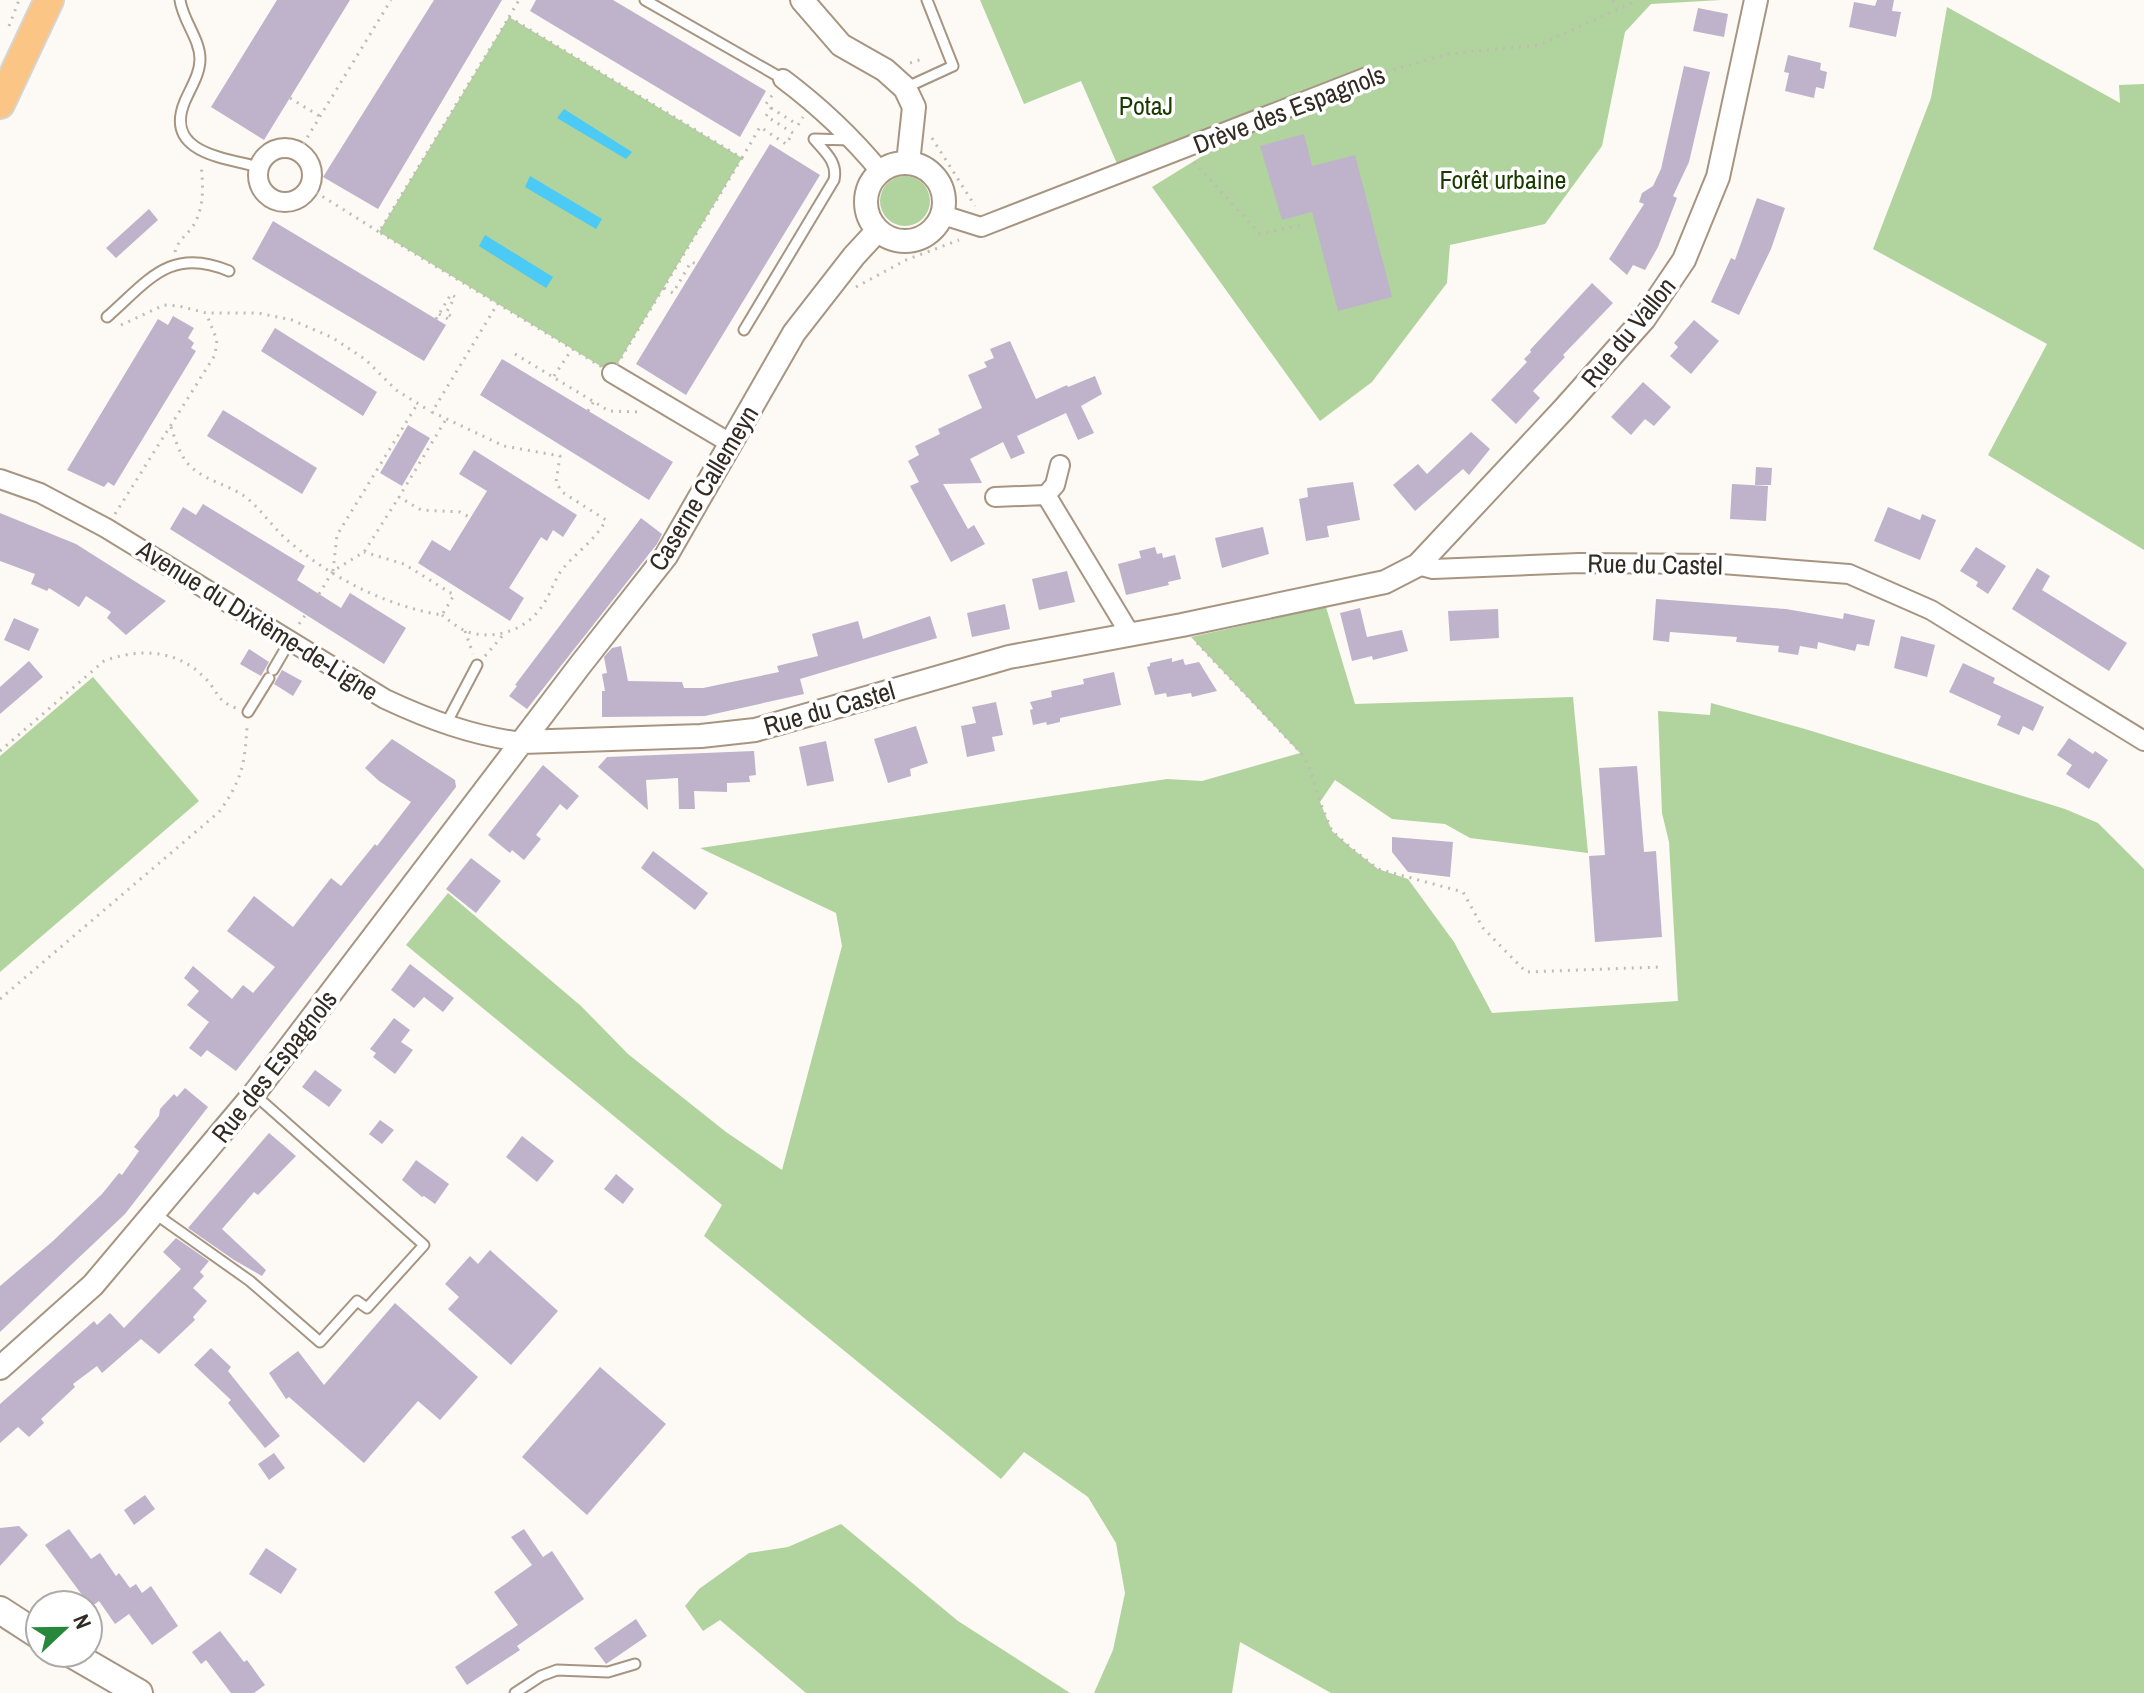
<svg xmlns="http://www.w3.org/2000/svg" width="2144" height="1693" viewBox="0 0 2144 1693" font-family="'Archivo Narrow',sans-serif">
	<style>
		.green { fill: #b1d39e }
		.water { fill: #4acaf4 }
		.building { fill: #beb3cb }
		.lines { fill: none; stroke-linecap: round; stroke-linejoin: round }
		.service-casing { stroke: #a79582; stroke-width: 13 }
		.minor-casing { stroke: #a79582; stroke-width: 22 }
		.tertiary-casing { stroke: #a79582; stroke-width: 26 }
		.secondary-casing { stroke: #a79582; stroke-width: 30 }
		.primary-casing { stroke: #d6d5d3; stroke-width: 32 }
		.path { stroke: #c0bbb5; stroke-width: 3; stroke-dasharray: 2 6; stroke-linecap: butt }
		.service { stroke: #fff; stroke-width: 9 }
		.minor { stroke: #fff; stroke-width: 18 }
		.tertiary { stroke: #fff; stroke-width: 22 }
		.secondary { stroke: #fff; stroke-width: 26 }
		.primary { stroke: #fac585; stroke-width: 28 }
		.labels { text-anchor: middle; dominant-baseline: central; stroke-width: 7; stroke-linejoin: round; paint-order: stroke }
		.park-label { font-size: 26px; fill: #1a3a00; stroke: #fff }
		.street-label { font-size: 26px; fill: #322b23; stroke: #fff }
	</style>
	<rect width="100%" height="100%" fill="#fdf9f4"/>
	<path class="green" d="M980 0H1721L1651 4 1625 32 1602 146 1545 224 1450 245 1447 283 1372 382 1320 421 1152 187 1314 87 1118 166 1081 81 1024 104Z
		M1947 7 2120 103 2119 85 2144 84V550L1988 455 2047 344 1873 249 1931 98Z
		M509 17 742 158 612 373 379 232Z
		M880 201a25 25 0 1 1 50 0a25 25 0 1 1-50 0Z
		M1326 607 1355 704 1573 697 1588 853 1470 838 1445 824 1392 819 1335 780 1320 802 1332 831 1350 847 1378 869 1408 879 1454 942 1492 1013 1678 1001 1669 842 1662 813 1658 711 1710 715 1711 703 1805 729 2065 809 2098 823 2144 869V1693H1331L1240 1642 1232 1693H1094L1113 1650 1125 1593 1116 1543 1088 1497 1024 1452 1001 1479 704 1236 722 1205 406 945 448 893 581 1006 628 1054 726 1132 782 1170 842 946 836 913 700 848 1167 779 1202 781 1300 753 1191 637Z
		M93 677 199 801 0 972V756Z
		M841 1524 958 1621 1070 1693H806L720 1620 703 1631 685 1606 699 1589 749 1553 788 1547Z"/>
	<path class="water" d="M564 109 632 152 626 159 557 118Z
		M530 176 602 219 596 229 525 187Z
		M485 235 553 277 546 288 479 246Z"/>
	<path class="building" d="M277 0H350L264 140 211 107Z
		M434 0H502L378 209 323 177Z
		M536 0H613L766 91 740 137 530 11Z
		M1877 0H1894L1892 11 1901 12 1896 37 1849 27 1854 2 1875 6Z
		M1698 8 1728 14 1724 37 1693 31Z
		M1788 55 1821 63 1820 70 1827 72 1824 89 1816 87 1814 98 1785 91 1789 73 1784 72Z
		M1684 66 1710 72 1689 162 1673 196 1677 198 1658 247 1645 270 1633 265 1627 275 1609 259 1644 204 1639 202 1642 193 1653 186 1661 169Z
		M1304 134 1312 166 1355 155 1392 297 1338 311 1312 212 1282 220 1260 146Z
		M770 144 820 175 686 395 636 364Z
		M1757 198 1785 208 1771 249 1739 315 1711 302 1731 258 1735 260Z
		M149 209 158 220 116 258 106 248Z
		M273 221 446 325 424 361 252 259Z
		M1592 283 1613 303 1563 355 1565 357 1533 391 1540 398 1516 424 1491 400 1527 362 1524 359 1531 352 1530 350Z
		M173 316 194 328 188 338 194 343 191 348 196 351 114 486 108 482 104 487 67 470 158 319 168 325Z
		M1694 320 1719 341 1691 374 1670 356 1678 347 1674 343Z
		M275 328 377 392 363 416 261 351Z
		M1010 341 1036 399 1067 385 1068 387 1095 376 1102 394 1081 406 1094 433 1078 440 1066 413 1017 436 1025 453 1011 459 1003 442 970 459 982 483 943 484 968 529 974 525 985 544 951 562 910 486 919 482 908 461 919 455 915 446 940 434 938 429 982 408 968 375 987 367 984 362 994 358 990 349Z
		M502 359 673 462 649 500 480 395Z
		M1643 382 1671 407 1654 426 1645 419 1631 435 1611 417Z
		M223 410 317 468 302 494 207 436Z
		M408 425 430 438 402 486 380 473Z
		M1471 432 1490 449 1469 475 1463 469 1415 511 1393 485 1418 464 1427 474Z
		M474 450 577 515 563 537 553 530 547 541 541 537 509 588 524 598 510 621 418 563 432 540 450 551 487 491 459 474Z
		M1756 467 1772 468 1771 485H1755Z
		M1353 482 1360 520 1327 526 1329 537 1306 541 1299 499 1308 497 1307 488Z
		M1732 484 1768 486 1766 521 1730 519Z
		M203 504 305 566 297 580 341 608 350 593 406 628 384 664 170 529 183 507 196 515Z
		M1888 507 1920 520 1922 514 1936 520 1920 560 1874 541Z
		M0 513 76 544 166 601 126 635 107 618 111 612 86 596 79 607 49 588 47 591 31 584 35 574 0 561Z
		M641 518 662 534 657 544 527 709 509 696 517 686 515 685Z
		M1263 527 1269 554 1222 568 1215 538Z
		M1155 547 1157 554 1162 553 1163 558 1175 555 1181 579 1168 582 1169 585 1126 595 1118 564 1141 558 1139 551Z
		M1976 547 2006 566 1988 594 1976 586 1978 582 1960 571Z
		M2037 568 2050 576 2042 590 2127 643 2109 671 2012 609Z
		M1067 571 1075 602 1039 610 1032 579Z
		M1656 599 1786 609 1843 619 1844 613 1875 620 1869 646 1857 644 1855 651 1818 642 1817 649 1800 646 1798 655 1778 652 1779 646 1736 642 1737 637 1670 632 1669 642 1653 640Z
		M1005 604 1010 629 972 637 967 613Z
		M1360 608 1367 637 1402 630 1408 651 1373 660 1372 656 1352 661 1340 613Z
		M1498 609 1499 638 1450 641 1448 611Z
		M930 616 937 638 800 679 804 694 705 716 602 717V691H605L602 674 607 673 604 657 612 648 621 646 628 681 682 682 684 688H703L779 672 777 666 818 656 812 634 858 621 863 639Z
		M14 618 39 629 29 651 4 640Z
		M1901 636 1935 645 1927 677 1894 668Z
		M249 649 269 662 261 676 240 664Z
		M1172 658V662L1183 659 1185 665 1199 662 1217 691 1192 697 1191 693 1167 697 1166 693 1155 695 1147 667 1150 666V663Z
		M29 661 43 677 0 714V687Z
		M1963 663 1995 678 1993 683 2044 707 2033 731 2023 726 2019 735 1997 725 2001 716 1949 692Z
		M282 670 302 681 293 696 274 684Z
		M1114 672 1121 705 1060 718V722L1047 725 1046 722 1033 725 1030 710 1033 709 1030 702 1052 697 1051 691 1084 684 1083 679Z
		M996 702 1003 735 992 737 995 751 967 757 961 726 976 723 972 707Z
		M916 726 928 763 910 769 911 776 888 783 874 739Z
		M2069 738 2093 754 2095 751 2108 760 2089 789 2066 774 2072 765 2057 755Z
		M392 739 455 780 456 787 236 1071 207 1050 201 1057 189 1048 209 1022 187 1005 199 991 184 978 193 966 232 999 243 985 253 993 275 967 227 931 254 896 293 927 331 878 341 886 375 844 377 846 411 802 379 781 365 768Z
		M826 741 834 781 807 786 799 747Z
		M754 751 756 775 749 776 750 782 727 783V792L694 791 695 809H679L678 778 646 780 648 810 598 767 607 757Z
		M543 765 579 796 567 810 560 804 536 835 541 839 524 860 512 850 510 853 488 835Z
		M1637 766 1644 852 1656 851 1662 937 1595 942 1589 856 1605 855 1599 768Z
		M1392 837 1453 842 1450 877 1408 872 1392 852Z
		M653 851 708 893 695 910 641 868Z
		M471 858 501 881 476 913 446 889Z
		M410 964 454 998 443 1012 424 997 414 1008 391 990Z
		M394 1018 410 1030 401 1042 413 1050 395 1074 373 1057 376 1053 370 1049Z
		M315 1070 342 1090 329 1107 302 1087Z
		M185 1088 208 1107 125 1214 0 1332V1286L53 1241 102 1194 119 1173 122 1175 139 1151 134 1147 159 1116 160 1109 174 1094 177 1097Z
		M380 1120 394 1130 382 1144 369 1134Z
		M269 1133 296 1156 258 1195 254 1192 222 1229 266 1270 262 1276 234 1260 188 1228Z
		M522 1136 554 1161 537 1182 506 1157Z
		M416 1160 449 1184 435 1204 424 1196 422 1197 402 1180Z
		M616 1174 634 1189 623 1204 604 1189Z
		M176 1238 209 1261 200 1272 204 1276 193 1288 207 1301 193 1317 195 1320 159 1354 141 1339 102 1373 97 1366 73 1384 75 1387 41 1419 44 1423 29 1437 18 1427 0 1443V1404L94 1321 97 1325 110 1313 124 1328 181 1269 163 1252Z
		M490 1250 558 1311 511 1365 448 1309 459 1297 445 1284 470 1256 478 1264Z
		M395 1303 478 1377 440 1420 418 1401 364 1463 289 1397 286 1399 269 1373 298 1351 324 1385Z
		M211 1348 231 1367 228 1371 280 1436 265 1448 228 1403 231 1400 194 1365Z
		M600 1367 666 1424 587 1515 522 1457Z
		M274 1453 285 1468 269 1480 258 1464Z
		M145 1495 155 1509 134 1525 124 1510Z
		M19 1526 28 1535 0 1566V1528Z
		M69 1529 91 1559 100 1553 116 1576 119 1573 130 1588 136 1584 142 1593 151 1586 178 1626 152 1645 129 1614 115 1624 99 1601 91 1607 45 1545Z
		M524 1529 543 1557 552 1551 584 1599 517 1646 520 1650 467 1685 455 1667 518 1625 494 1592 532 1565 511 1537Z
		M266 1548 297 1569 281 1594 249 1574Z
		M636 1619 647 1636 606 1664 594 1648Z
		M220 1631 244 1662 247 1660 265 1685 254 1693H231L206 1660 201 1664 192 1652Z"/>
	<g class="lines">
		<defs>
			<path id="service" d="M180 0C183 21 200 39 200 59 200 74 191 87 185 101 163 153 225 158 259 167
				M645 0 783 79
				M905 88 953 66 927 0
				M107 317C148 281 170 246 229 271
				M744 330 834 180C838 162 825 152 814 139L851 140
				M273 670 291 639
				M248 712 269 678
				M446 724 477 665
				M154 1213 250 1281 320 1342 357 1301 367 1308 424 1245 254 1094
				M515 1693 541 1676 557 1670 608 1672 635 1664"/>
			<path id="minor" d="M783 79C819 106 851 136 880 171
				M258 175a27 27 0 1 1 54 0a27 27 0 1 1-54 0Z
				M943 215 981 227 1367 77
				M612 373 730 443
				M0 479 40 493 106 528 385 699C430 720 473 736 522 742
				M1046 495 1055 485 1060 465
				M995 497 1046 495 1130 634
				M1418 565 1433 569 1579 563 1722 564 1849 574 1931 610 2144 741"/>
			<path id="tertiary" d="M802 0 841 45 885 70 905 88 914 107 908 163
				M866 202a39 39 0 1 1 78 0a39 39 0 1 1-78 0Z
				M522 742 701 736 755 730 1009 657 1182 625 1385 582 1418 565 1563 410 1644 319 1684 260 1718 177 1756 0
				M0 1368 93 1285 254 1094 581 664 666 556 794 333 854 256 878 230"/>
			<path id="secondary" d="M0 1610 40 1636
				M70 1653 139 1693"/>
			<path id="primary" d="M0 104 49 0"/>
		</defs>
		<use href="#service" class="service-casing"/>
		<use href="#minor" class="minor-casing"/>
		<use href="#tertiary" class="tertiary-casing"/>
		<use href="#secondary" class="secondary-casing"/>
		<use href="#primary" class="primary-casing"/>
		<path class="path" d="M1613 0 1615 8
			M509 17 742 158 612 373 379 232Z
			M509 17 519 0
			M9 26 19 0
			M910 63 925 58
			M1386 72 1447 54 1539 45 1638 0
			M290 98 321 117
			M771 108 798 125 803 117
			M932 138 975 206
			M299 151 391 0
			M742 158 760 127 786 144 793 133 766 116 771 108 766 104 773 94
			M1194 162 1260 234 1306 224
			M309 188 379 232
			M175 252C178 240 187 235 193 226 205 207 203 185 201 164
			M856 287 906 260 959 240
			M664 288 673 293 691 262 697 264
			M439 314 452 321
			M436 319 451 294 455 297 446 313 454 318
			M121 325 164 305 179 306 206 313H258L292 320 333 338 366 360 396 390 430 411
			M515 354 609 411 640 412
			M554 376 572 349
			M588 411 594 401
			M445 421 399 497 421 510 460 512 471 518
			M171 427C174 436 177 446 182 455 195 480 226 482 247 498 261 510 271 525 285 538 328 576 385 606 442 615L454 595 404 564 364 552
			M115 514 215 355 217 340 206 313
			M333 571 337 535 418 403
			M319 594 333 571 364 552 399 497
			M442 615C450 621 459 629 468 632 493 640 524 631 540 609 549 598 553 583 561 571 575 553 595 541 606 520L562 492 556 482 560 456 504 446 432 412 498 303
			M299 624 306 614
			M465 631 473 654
			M1197 643 1301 753 1309 766 1320 802 1332 831 1350 847 1378 869 1463 892 1483 928 1526 972 1660 967
			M485 656 504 634
			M0 751 104 661C139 648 177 649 205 678 218 691 216 701 236 708
			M0 999 219 812C241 782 245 764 247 727"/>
		<use href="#service" class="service"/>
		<use href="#minor" class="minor"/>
		<use href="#tertiary" class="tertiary"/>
		<use href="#secondary" class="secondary"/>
		<use href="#primary" class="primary"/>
	</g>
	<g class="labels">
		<g class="park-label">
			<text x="1146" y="105">PotaJ</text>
			<text x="1503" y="179">Forêt urbaine</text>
		</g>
		<g class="street-label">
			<text transform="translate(1289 109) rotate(-21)">Drève des Espagnols</text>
			<text transform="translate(1628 332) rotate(-51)">Rue du Vallon</text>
			<text transform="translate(703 488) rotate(-59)">Caserne Callemeyn</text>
			<text transform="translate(1655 564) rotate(1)">Rue du Castel</text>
			<text transform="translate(258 620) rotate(32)">Avenue du Dixième-de-Ligne</text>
			<text transform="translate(829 708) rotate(-16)">Rue du Castel</text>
			<text transform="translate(274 1066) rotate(-52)">Rue des Espagnols</text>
		</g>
	</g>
	<g transform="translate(64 1629) rotate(68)"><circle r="38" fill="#ffffff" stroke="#adaaa7" stroke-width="2"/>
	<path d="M0-6L14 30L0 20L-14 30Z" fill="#27883b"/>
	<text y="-12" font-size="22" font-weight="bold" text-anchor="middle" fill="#322b23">N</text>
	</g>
</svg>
